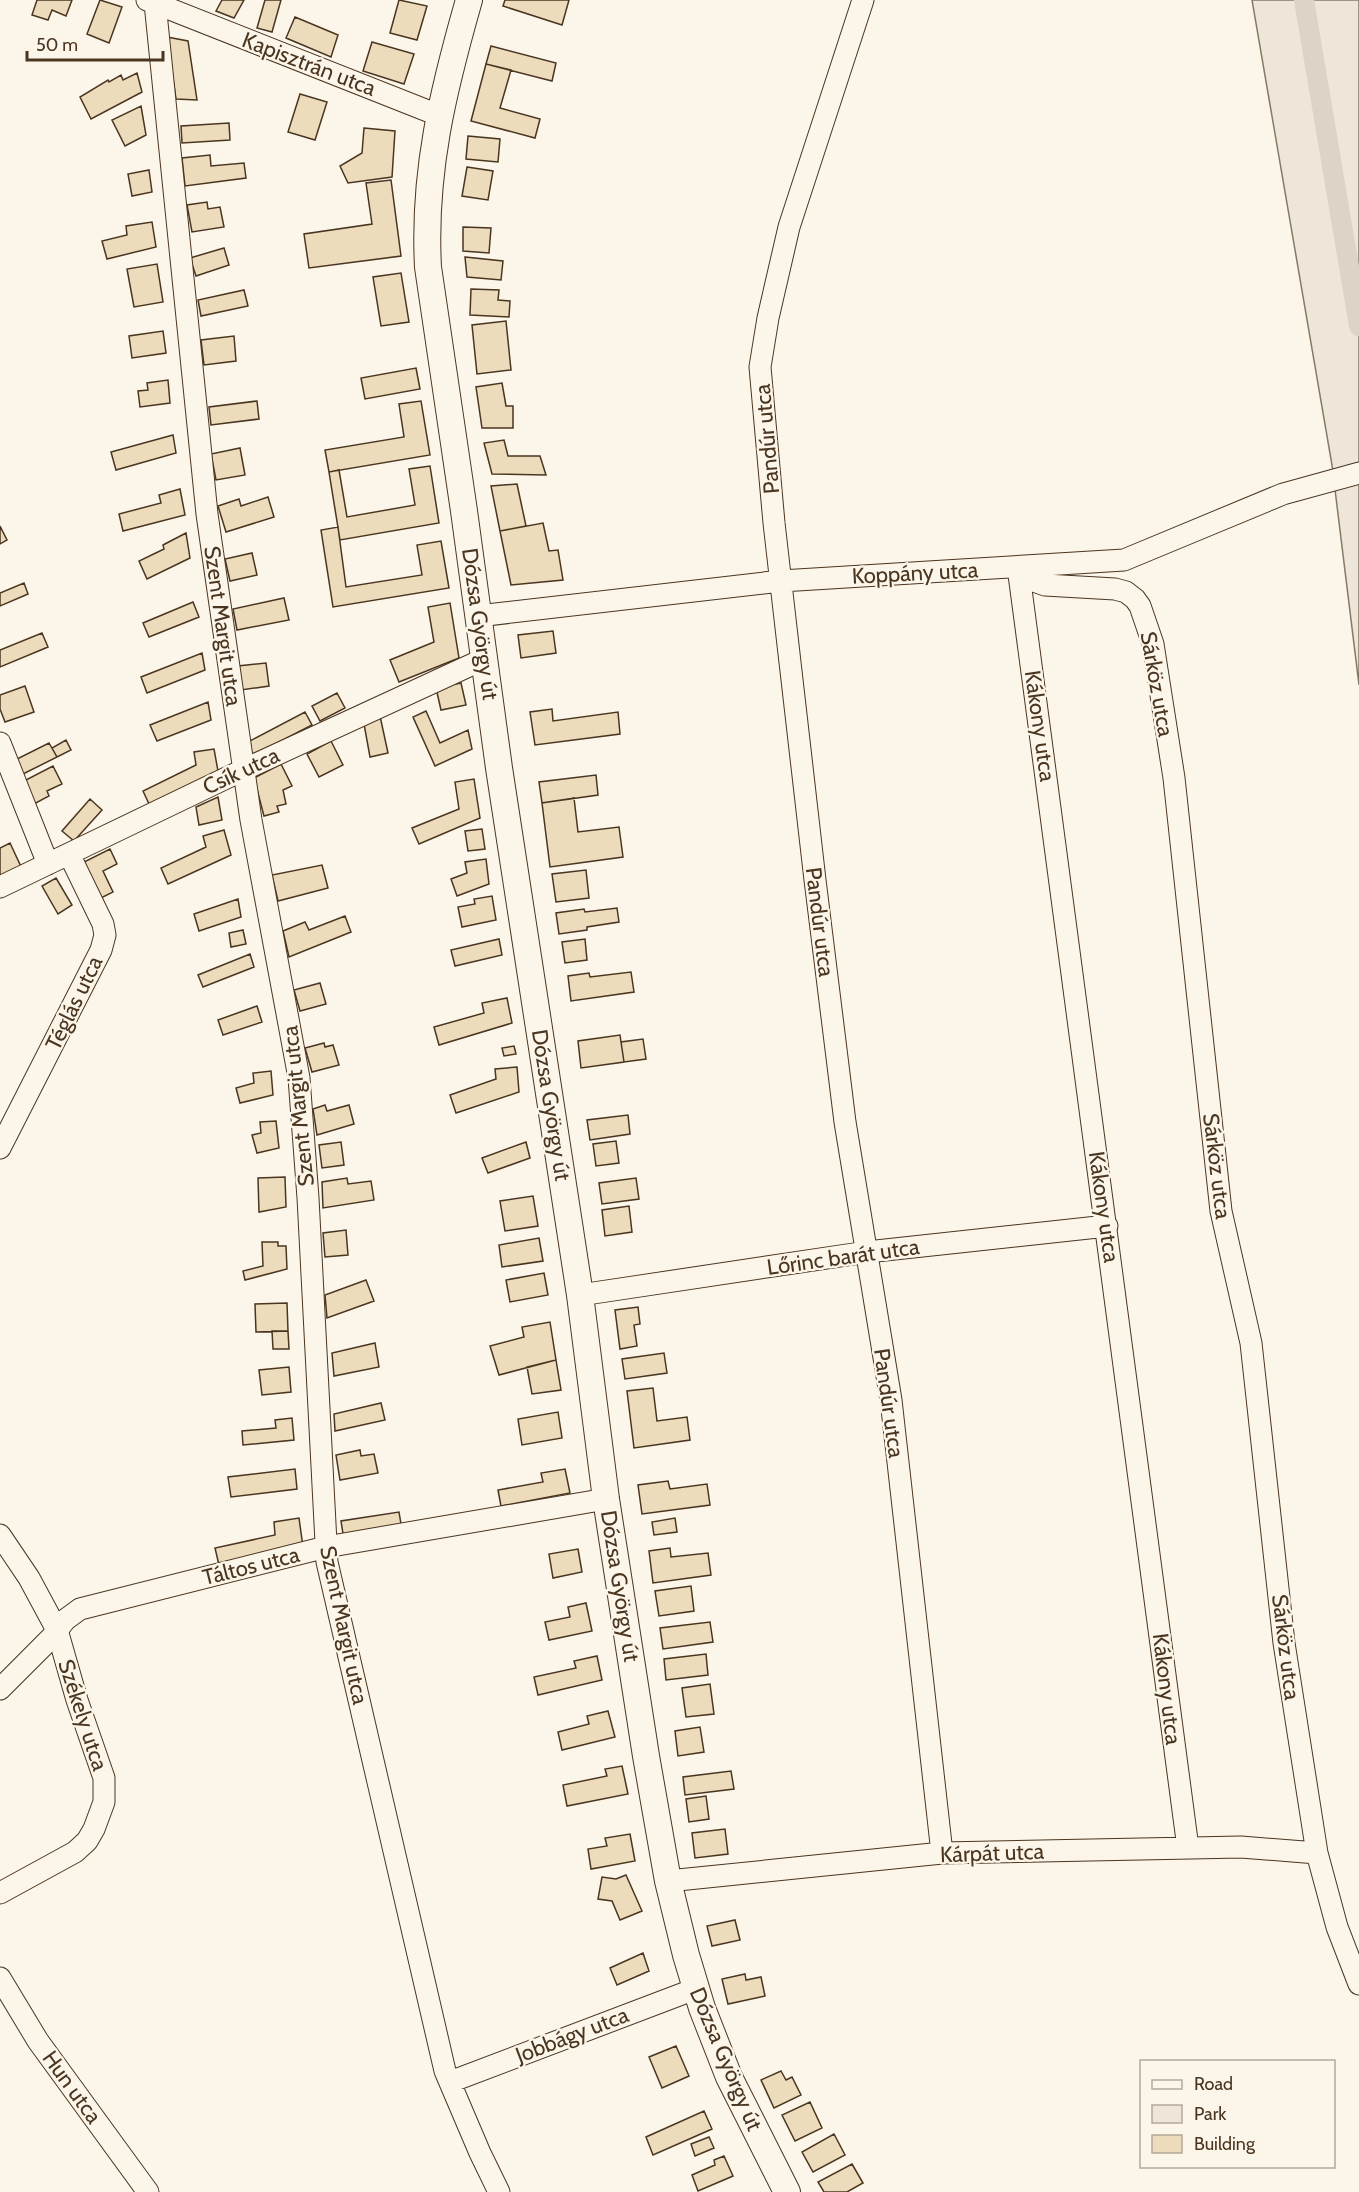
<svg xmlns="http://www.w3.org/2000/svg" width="1359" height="2192" viewBox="0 0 1359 2192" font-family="Cabin,sans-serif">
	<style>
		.green { fill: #ede6d9; stroke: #887966; stroke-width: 1.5 }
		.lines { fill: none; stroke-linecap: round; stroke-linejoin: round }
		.canal { stroke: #dcd4c6; stroke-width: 20 }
		.building { fill: #ecdcbc; stroke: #4a3520; stroke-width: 1.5 }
		.minor-casing { stroke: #4a3520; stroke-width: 23 }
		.major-casing { stroke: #4a3520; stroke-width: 28 }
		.minor { stroke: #fbf6e9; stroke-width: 21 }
		.major { stroke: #fbf6e9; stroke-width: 26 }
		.labels { text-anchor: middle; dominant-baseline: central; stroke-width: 4.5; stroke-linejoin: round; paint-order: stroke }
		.street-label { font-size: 22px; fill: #4a3520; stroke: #fbf6e9 }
	</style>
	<rect width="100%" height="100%" fill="#fbf6e9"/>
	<path class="green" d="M1252 0H1359V685L1332 465Z"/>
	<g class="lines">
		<path class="canal" d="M1304 0 1359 326"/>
	</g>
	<path class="building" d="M37 0H72L66 16 52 10 48 20 32 15Z
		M100 0 122 7 109 43 87 34Z
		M222 0H244L234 18 216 11Z
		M265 0H281L272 32 257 28Z
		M399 0 427 6 417 40 390 33Z
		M505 0H569L562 25 503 6Z
		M295 17 338 35 331 57 286 38Z
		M167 37 188 41 197 100 176 99Z
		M372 42 414 54 404 84 363 71Z
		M491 46 556 63 552 81 486 64Z
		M486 64 511 70 500 108 540 119 535 138 471 121Z
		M137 73 142 92 91 119 80 97 108 80 109 82 121 75 123 80Z
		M300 94 327 102 315 140 288 132Z
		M141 106 146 135 125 146 112 120Z
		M229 123 230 140 182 143 181 126Z
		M364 128 395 131 392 177 348 183 340 166 362 153Z
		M468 136 500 139 498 162 466 159Z
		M210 155 211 166 244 163 246 178 185 186 182 158Z
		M467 167 493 171 488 200 462 196Z
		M149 170 152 192 132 196 128 174Z
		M391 180 401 256 309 268 304 234 372 224 366 183Z
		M207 202 208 209 220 207 224 227 192 232 187 205Z
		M152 222 156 247 107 259 102 241 127 235 126 226Z
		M463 227 491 228 489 253 463 251Z
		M224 248 229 265 196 276 190 258Z
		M465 257 503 261 501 280 467 277Z
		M157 264 163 302 134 307 127 269Z
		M401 273 409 322 381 326 373 277Z
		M471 289 499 290 498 300 510 301 509 317 470 315Z
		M244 290 248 306 201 316 198 300Z
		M506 321 511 370 477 374 472 325Z
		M163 331 166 353 132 358 129 336Z
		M234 336 236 361 204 365 201 340Z
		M416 368 420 389 365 399 361 378Z
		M168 380 170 403 140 407 138 391 148 390 147 383Z
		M502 383 506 406H513V428H482L476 387Z
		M257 401 259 419 211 425 209 407Z
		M421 401 430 455 329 472 325 450 404 437 399 404Z
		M173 435 176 453 116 470 111 452Z
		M504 440 508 456H540L546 475 492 474 484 443Z
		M240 448 245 475 216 480 211 454Z
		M430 466 439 523 340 540 329 472 339 470 347 517 415 505 409 469Z
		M517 484 526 526 500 531 491 486Z
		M180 489 185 515 123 531 119 514 161 503 159 495Z
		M268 497 274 517 226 532 218 506 239 499 241 506Z
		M543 523 549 551 558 550 563 580 511 585 500 531Z
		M0 526 7 540 0 544Z
		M338 527 346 587 422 575 417 545 441 541 449 588 333 607 321 530Z
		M186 533 190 558 147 579 139 561 164 549 163 545Z
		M252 553 257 575 230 581 225 559Z
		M24 583 28 594 0 606V593Z
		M284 598 289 620 237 630 233 609Z
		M193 602 199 617 149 637 143 623Z
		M450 603 459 658 399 682 390 660 434 642 428 607Z
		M553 631 556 653 521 658 518 635Z
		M42 633 48 647 0 667V650Z
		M202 653 205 670 147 693 141 677Z
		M266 663 269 686 241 690 238 666Z
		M461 683 466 705 441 710 436 688Z
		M25 686 34 712 5 722 0 709V695Z
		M337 693 345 708 320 721 312 706Z
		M208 702 211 720 157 741 150 725Z
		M552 709 553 721 618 712 620 734 535 745 530 712Z
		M426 711 440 743 468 730 472 749 435 766 413 717Z
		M305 712 312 725 252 756 246 743Z
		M380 716 388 753 370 757 364 724Z
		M66 740 71 750 57 757 52 748Z
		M331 741 343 765 319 777 307 754Z
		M49 743 57 757 23 774 15 760Z
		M214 749 218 771 150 806 143 791 196 765 194 752Z
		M281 764 292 786 283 790 286 804 277 806 279 812 264 816 254 778Z
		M53 766 62 784 47 791 49 796 34 804 22 782Z
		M596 775 598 795 542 803 539 782Z
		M474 779 480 818 419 844 412 828 459 809 455 782Z
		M218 797 222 820 199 825 196 807Z
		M574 798 578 832 619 827 623 857 550 867 542 803Z
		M90 799 102 810 74 841 62 831Z
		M482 829 485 849 468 851 465 831Z
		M224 830 231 855 168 884 161 868 206 847 203 836Z
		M10 843 23 871 0 882V848Z
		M110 849 117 864 103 871 113 892 97 900 80 864Z
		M486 859 489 884 457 896 451 879 467 873 465 862Z
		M322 865 328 888 278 901 272 875Z
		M586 870 589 898 556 902 552 874Z
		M56 878 72 905 58 914 42 886Z
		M492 896 496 920 462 927 458 907 475 904 474 899Z
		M238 899 241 917 199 931 194 914Z
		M617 908 619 922 587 927V930L559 934 556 913 584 909 585 912Z
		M345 916 351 932 289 957 283 931 305 922 309 930Z
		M243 930 246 944 231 947 229 933Z
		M499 939 502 955 455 966 451 950Z
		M585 939 587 960 565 963 562 942Z
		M250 954 254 967 203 987 198 975Z
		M631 972 634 992 571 1001 568 976 589 973 590 977Z
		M320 983 326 1004 300 1011 294 990Z
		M507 998 512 1023 439 1045 434 1027 484 1013 482 1003Z
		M257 1006 262 1022 223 1035 218 1020Z
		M620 1035 624 1062 581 1068 578 1041Z
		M643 1039 646 1059 624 1062 621 1042Z
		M324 1043 325 1047 333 1045 339 1065 312 1072 305 1048Z
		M514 1046 516 1054 504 1056 502 1048Z
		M517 1067 519 1092 456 1113 450 1095 496 1079 495 1069Z
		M271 1071 273 1095 240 1103 236 1088 254 1083 253 1073Z
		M325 1105 327 1111 349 1105 354 1124 317 1135 313 1109Z
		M628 1115 630 1134 590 1140 587 1120Z
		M276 1121 279 1148 257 1153 252 1135 261 1133 260 1122Z
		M616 1141 619 1163 596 1166 593 1144Z
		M341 1142 344 1165 322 1168 319 1145Z
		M526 1142 530 1158 488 1173 482 1158Z
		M285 1177 286 1207 259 1212 258 1178Z
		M347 1178 348 1184 371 1181 374 1200 323 1208 322 1182Z
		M636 1178 639 1199 602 1204 599 1183Z
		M533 1196 538 1226 505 1231 500 1201Z
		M629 1206 632 1232 605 1236 602 1210Z
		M346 1230 348 1255 325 1257 323 1233Z
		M539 1238 543 1261 502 1267 499 1245Z
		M262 1242H278V1246H286L287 1269 245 1280 243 1271 263 1266Z
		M544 1273 548 1295 510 1302 506 1280Z
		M366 1280 374 1301 327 1318 325 1295Z
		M287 1303 288 1331 256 1332 255 1304Z
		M638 1307 640 1324 634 1325 637 1346 620 1349 615 1310Z
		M550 1322 556 1360 499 1375 490 1346 524 1337 522 1327Z
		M272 1331H288L289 1349H273Z
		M375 1343 379 1367 334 1376 332 1353Z
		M664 1353 667 1373 625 1379 622 1359Z
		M556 1360 561 1390 532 1394 527 1367Z
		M289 1367 291 1392 262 1395 259 1370Z
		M653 1388 657 1421 687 1417 690 1440 634 1448 627 1391Z
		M381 1403 385 1420 335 1431 334 1414Z
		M558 1412 562 1438 522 1445 518 1419Z
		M292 1418 294 1440 243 1445 242 1431 276 1428 275 1420Z
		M360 1450 361 1456 374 1454 378 1473 340 1480 336 1455Z
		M295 1469 297 1489 231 1497 228 1477Z
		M565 1469 570 1493 501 1506 498 1490 543 1482 541 1473Z
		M668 1481 670 1489 707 1484 710 1505 642 1514 638 1485Z
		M399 1512 402 1530 344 1540 341 1521Z
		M299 1518 303 1547 219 1565 215 1548 275 1535 274 1522Z
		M675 1518 677 1532 654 1535 652 1522Z
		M670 1548 671 1557 708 1553 711 1575 653 1583 649 1551Z
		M578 1549 582 1572 553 1578 549 1554Z
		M691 1586 694 1611 659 1616 655 1591Z
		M586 1603 592 1631 549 1640 545 1622 570 1617 568 1607Z
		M710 1622 713 1642 663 1649 660 1628Z
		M706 1654 708 1675 666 1680 664 1659Z
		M597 1656 602 1680 538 1695 534 1677 576 1668 574 1661Z
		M710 1684 714 1714 686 1717 682 1688Z
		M608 1711 615 1737 562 1750 558 1732 589 1724 587 1716Z
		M700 1727 704 1752 678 1756 675 1731Z
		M622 1766 628 1794 567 1806 563 1785 607 1776 605 1769Z
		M731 1771 734 1789 685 1795 683 1777Z
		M706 1796 709 1819 689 1822 686 1799Z
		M725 1829 728 1854 695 1858 692 1833Z
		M630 1834 635 1861 591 1869 588 1849 607 1846 605 1838Z
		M626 1875 642 1911 620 1920 612 1901 598 1899 602 1877 616 1879Z
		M735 1920 740 1940 712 1946 707 1926Z
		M643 1953 649 1971 617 1985 610 1968Z
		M745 1974 746 1980 761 1977 765 1996 728 2004 722 1979Z
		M676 2046 689 2076 662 2088 649 2057Z
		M781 2071 786 2080 792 2077 801 2095 774 2108 761 2080Z
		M810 2102 822 2128 795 2141 782 2115Z
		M704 2111 712 2129 653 2155 646 2137Z
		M834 2134 845 2155 813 2172 802 2152Z
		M709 2137 714 2148 695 2156 691 2144Z
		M724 2156 733 2176 698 2191 692 2175 715 2165 714 2160Z
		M852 2164 863 2183 847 2192H824L818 2182Z"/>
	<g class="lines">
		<defs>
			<path id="minor" d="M147 0 438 115
				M863 0 789 227 768 318 760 367 774 523 815 880 845 1122 891 1400 942 1853
				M155 3 207 514 251 820 299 1078 308 1198 327 1562 445 2071 480 2153 499 2192
				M1018 567 1188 1848
				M1020 576 1045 585 1115 589 1126 592 1135 599 1140 606 1153 644 1174 778 1221 1211 1251 1343 1284 1643 1317 1853 1337 1927 1359 1984
				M478 616 781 581 1124 560 1283 494 1359 473
				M0 743 48 864
				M0 887 243 770 484 659
				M0 1148 101 950 105 935 103 924 69 854
				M580 1295 867 1252 1107 1226
				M0 1535 29 1578 57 1630 77 1700 104 1778V1802L94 1829 87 1841 75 1852 0 1893
				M0 1689 52 1637 65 1620 80 1609 326 1547 606 1499
				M668 1881 942 1853 1241 1847 1317 1853
				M0 1978 38 2041 148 2192
				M450 2082 695 1989"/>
			<path id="major" d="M469 0C443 91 423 172 428 267L464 511 499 768 580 1295 606 1499 646 1756 668 1881 686 1955 702 2008 729 2077 787 2192"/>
		</defs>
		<use href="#minor" class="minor-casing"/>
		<use href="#major" class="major-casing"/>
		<use href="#minor" class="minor"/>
		<use href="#major" class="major"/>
	</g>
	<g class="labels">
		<g class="street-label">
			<text transform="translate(309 64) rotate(21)">Kapisztrán utca</text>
			<text transform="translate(767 439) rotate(-95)">Pandúr utca</text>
			<text transform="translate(915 573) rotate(-3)">Koppány utca</text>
			<text transform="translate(480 624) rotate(82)">Dózsa György út</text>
			<text transform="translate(223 626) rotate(82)">Szent Margit utca</text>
			<text transform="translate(1157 684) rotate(80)">Sárköz utca</text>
			<text transform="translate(1040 726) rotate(82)">Kákony utca</text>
			<text transform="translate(241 771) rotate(-25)">Csík utca</text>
			<text transform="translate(820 922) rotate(83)">Pandúr utca</text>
			<text transform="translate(74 1003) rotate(-64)">Téglás utca</text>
			<text transform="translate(551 1105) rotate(81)">Dózsa György út</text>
			<text transform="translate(298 1106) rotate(-96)">Szent Margit utca</text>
			<text transform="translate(1217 1166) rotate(83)">Sárköz utca</text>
			<text transform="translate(1104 1207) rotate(82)">Kákony utca</text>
			<text transform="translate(843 1257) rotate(-8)">Lőrinc barát utca</text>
			<text transform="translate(889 1403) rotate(82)">Pandúr utca</text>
			<text transform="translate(251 1566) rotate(-14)">Táltos utca</text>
			<text transform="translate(620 1586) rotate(81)">Dózsa György út</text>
			<text transform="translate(344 1625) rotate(78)">Szent Margit utca</text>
			<text transform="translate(1286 1647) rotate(83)">Sárköz utca</text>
			<text transform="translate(1167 1689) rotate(83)">Kákony utca</text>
			<text transform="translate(83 1715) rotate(72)">Székely utca</text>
			<text transform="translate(992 1853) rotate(-2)">Kárpát utca</text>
			<text transform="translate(572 2035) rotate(-21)">Jobbágy utca</text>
			<text transform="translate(726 2059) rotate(67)">Dózsa György út</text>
			<text transform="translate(72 2087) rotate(54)">Hun utca</text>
		</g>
	</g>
	<rect x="1140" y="2060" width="195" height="108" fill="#fbf6e9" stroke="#b4a999" stroke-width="1.5"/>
	<rect x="1152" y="2080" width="30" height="9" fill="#fbf6e9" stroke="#b4a999" stroke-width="1.5"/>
	<text x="1194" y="2090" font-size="18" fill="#4a3520">Road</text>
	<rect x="1152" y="2105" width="30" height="18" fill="#ede6d9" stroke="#b4a999" stroke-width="1.5"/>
	<text x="1194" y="2120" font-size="18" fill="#4a3520">Park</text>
	<rect x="1152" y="2135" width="30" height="18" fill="#ecdcbc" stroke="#b4a999" stroke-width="1.5"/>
	<text x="1194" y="2150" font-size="18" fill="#4a3520">Building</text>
	<path d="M27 51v9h136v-9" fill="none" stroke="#4a3520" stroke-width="3"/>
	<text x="36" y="51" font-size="18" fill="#4a3520" stroke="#fbf6e9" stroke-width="4.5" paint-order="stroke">50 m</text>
</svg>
